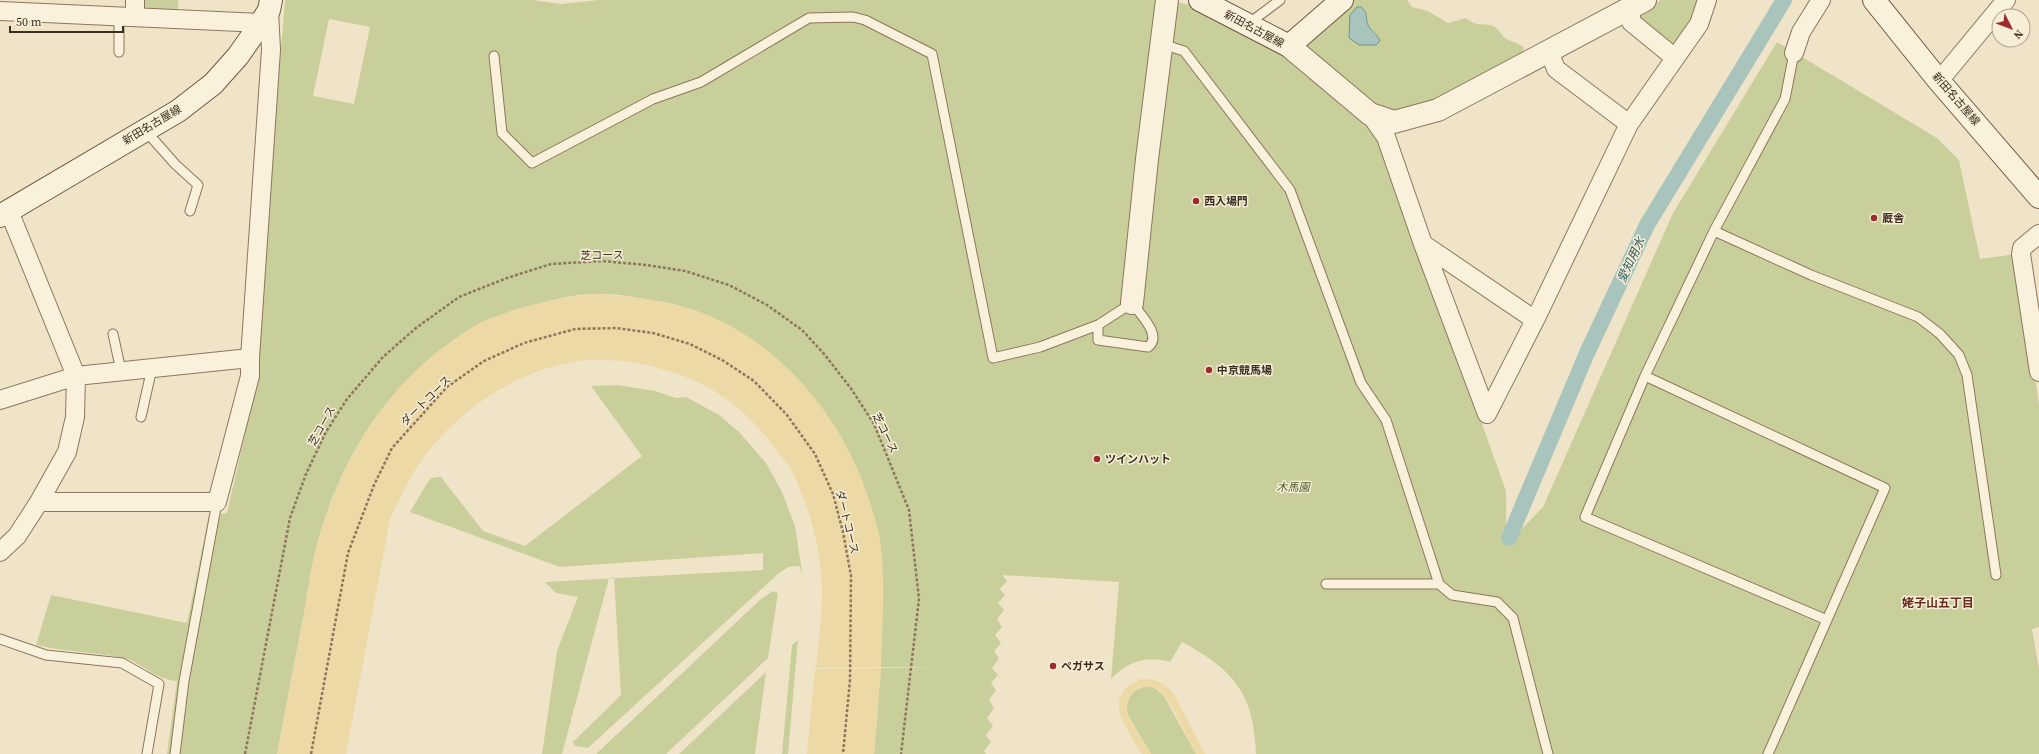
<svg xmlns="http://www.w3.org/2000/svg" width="2039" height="754" viewBox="0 0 2039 754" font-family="'Source Serif 4','Noto Sans JP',serif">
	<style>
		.green { fill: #c9cf9b; fill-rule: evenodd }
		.sand { fill: #ecd9a5 }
		.water { fill: #a9c4bc; stroke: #6f938a }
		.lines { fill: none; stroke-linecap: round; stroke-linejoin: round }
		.canal { stroke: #a9c4bc; stroke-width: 16 }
		.service-casing { stroke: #8d765c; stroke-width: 11 }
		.minor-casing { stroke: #8d765c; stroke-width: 20 }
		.tertiary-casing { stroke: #8d765c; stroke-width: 24 }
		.secondary-casing { stroke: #6f573f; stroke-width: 24 }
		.path { stroke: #8d765c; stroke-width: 2.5; stroke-dasharray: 3 2; stroke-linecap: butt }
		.service { stroke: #faf1dc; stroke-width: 9 }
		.minor { stroke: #faf1dc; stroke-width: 18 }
		.tertiary { stroke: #faf1dc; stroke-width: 22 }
		.secondary { stroke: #faf1dc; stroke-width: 22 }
		.poi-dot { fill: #9e2a2b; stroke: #f7eed8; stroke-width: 1.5 }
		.labels { text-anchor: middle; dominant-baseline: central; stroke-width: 3; stroke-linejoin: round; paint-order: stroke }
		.street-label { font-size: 11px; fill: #3d2e20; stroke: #f7eed8 }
		.poi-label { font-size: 11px; font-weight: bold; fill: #3d2e20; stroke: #f7eed8; text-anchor: start }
		.park-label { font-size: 11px; font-style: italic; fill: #4d5a26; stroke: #f7eed8 }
		.water-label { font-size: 12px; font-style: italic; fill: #2f5d5a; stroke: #f7eed8 }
		.neighbourhood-label { font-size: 12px; font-weight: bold; fill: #6b2e1e; stroke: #f7eed8 }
	</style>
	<rect width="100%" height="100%" fill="#f0e4c8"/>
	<path class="green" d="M137 0H178V14H137Z
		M285 0H532L561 4 599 0H1167L1191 5 1282 51 1374 131 1380 138 1506 491V536L1512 539 1543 507 1673 213 1777 42 1937 138 1959 160 1980 259 2016 254 2039 404V627L2032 629 2039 669V754H1256C1254 694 1234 670 1182 642L1170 662C1146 655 1127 662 1111 679L1119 582 1002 575 1007 581 1000 589 1005 595 998 603 1004 610 997 619 1002 627 995 635 1001 643 994 651 999 658 992 668 998 675 991 683 996 690 989 700 994 708 987 718 993 726 986 735 991 742 984 751 986 754H874L881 668 943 667H881L880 539 675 304C649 300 622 293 596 294 576 294 556 299 537 304 420 334 348 432 317 544 311 567 308 590 304 613 295 660 286 707 277 754H167L177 681C153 679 143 663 124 658 95 652 65 652 36 645L51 595 187 623 209 515 227 513 257 382 258 330ZM329 19 370 27 354 104 313 96Z
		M1350 0H1407L1412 7 1428 11 1448 23 1466 18C1479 28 1480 22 1493 26 1498 28 1500 33 1504 37 1510 42 1518 42 1524 48L1522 55 1428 102 1405 110 1390 111 1377 109 1303 49ZM1367 14 1368 25 1379 38 1350 15Z
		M1661 0H1698L1692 20 1673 49 1637 20V13Z
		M618 385 655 391 676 398 686 397 719 415 739 432 766 463 782 492 795 526 802 572H801L800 566 788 567 778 574 588 748 575 746 573 742 621 695 614 577 609 578 563 750 562 754H542L557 651 578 597 556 593 545 582 763 570V553L560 567 410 512 426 485 431 478 441 477 483 531 525 546 642 456 591 386Z
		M773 591 778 593 768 658 666 754H596L761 599Z
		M801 605 788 754H782L792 645 798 640Z
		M766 672 755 754H679Z
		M1147 686 1154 687 1164 696 1196 754H1151L1128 715C1124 700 1132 689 1147 686Z"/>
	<path class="sand" d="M596 294C637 297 679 301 717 319 790 354 844 422 869 499 873 512 878 526 880 540 886 582 882 625 881 667L816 668C818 646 821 625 822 604 824 560 812 514 794 475 791 468 785 461 780 455 759 424 731 398 698 382 662 366 619 356 579 361 520 369 462 407 426 454 411 474 400 497 390 519L346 754H277C286 707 295 661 304 614 308 591 311 567 317 544 339 469 374 403 436 353 450 342 466 330 482 322 518 306 557 298 596 294Z
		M881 668 874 754H807L815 669Z
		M1141 679C1156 678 1164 683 1174 694L1205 754H1196C1188 739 1172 702 1161 692 1153 685 1141 685 1133 692 1126 699 1126 707 1128 715L1151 754H1142C1127 729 1099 695 1141 679Z"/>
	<path class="water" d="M1357 7H1361C1369 13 1365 18 1368 25 1371 31 1378 35 1380 41L1376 45H1359L1349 38 1350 15Z"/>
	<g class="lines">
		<path class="canal" d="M1509 538 1587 353 1647 225 1784 0"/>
		<defs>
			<path id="service" d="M1248 24 1280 0
				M1162 44 1184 51 1290 190 1361 383 1386 420 1439 584 1452 595 1497 602 1513 618 1548 754
				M119 52V16
				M1794 53 1785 99 1714 231 1645 376 1585 517 1827 620
				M494 56 502 133 532 163 653 99 701 82 809 18 853 17 865 20 932 54 993 358 1040 347 1098 325
				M145 130 175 164 198 185 190 211
				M1714 231 1811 275 1918 317 1940 334 1959 355 1967 375 1996 575
				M1132 303C1140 314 1163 336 1148 347L1098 340V325Z
				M113 334 121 371
				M1645 376 1885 488 1768 754
				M141 417 152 368
				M1326 584H1439
				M0 639 46 655 122 663 159 684 147 754
				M175 754 184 681 217 502"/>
			<path id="minor" d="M1631 8V22L1675 58
				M0 11 261 23
				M135 17V0
				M1549 51 1556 69 1629 124
				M1794 53 1801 32 1821 0
				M1939 81 2006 0
				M1370 114 1386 137 1423 244 1487 414
				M9 211 76 376 75 417 67 452 39 502H217L250 376V358L271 50 269 10
				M2039 234 2022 248 2021 254 2039 372
				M1423 244 1535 320
				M0 400 76 376 250 358
				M1487 414 1535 320 1629 124 1699 24 1707 0
				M0 552 17 536 39 502"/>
			<path id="tertiary" d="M1289 46 1370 114 1394 122 1438 110 1645 0
				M1132 303 1147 159 1167 0"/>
			<path id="secondary" d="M1200 0 1289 46 1342 0
				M1874 0 1939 81 2039 197
				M0 216 178 111 213 84 238 56 261 23 269 10 271 0"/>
		</defs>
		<use href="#service" class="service-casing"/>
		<use href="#minor" class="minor-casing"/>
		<use href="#tertiary" class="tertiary-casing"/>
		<use href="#secondary" class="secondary-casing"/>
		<path class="path" d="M245 754 290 518 306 474 326 432 347 399 383 357 416 328 459 297 507 278 551 264 602 261 646 265 685 271 729 285 767 305 802 330 825 355 852 390 874 424 909 510 919 599 901 754
			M311 754 348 553 374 485 392 448 447 387 484 361 524 343 575 329 616 328 653 333 690 344 722 360 754 381 787 415 815 454 833 494 843 532 851 576 850 680 843 754"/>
		<use href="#service" class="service"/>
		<use href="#minor" class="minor"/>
		<use href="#tertiary" class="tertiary"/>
		<use href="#secondary" class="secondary"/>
	</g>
	<g class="poi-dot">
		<circle cx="1196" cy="201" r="4"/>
		<circle cx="1874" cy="218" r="4"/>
		<circle cx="1209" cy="370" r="4"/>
		<circle cx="1097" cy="459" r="4"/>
		<circle cx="1053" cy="666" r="4"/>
	</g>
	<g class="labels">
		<g class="street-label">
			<text transform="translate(1254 29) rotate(28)">新田名古屋線</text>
			<text transform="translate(1956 99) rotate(49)">新田名古屋線</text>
			<text transform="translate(152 125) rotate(-31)">新田名古屋線</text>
			<text x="602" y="255">芝コース</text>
			<text transform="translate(426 401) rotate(-45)">ダートコース</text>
			<text transform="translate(322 426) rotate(-61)">芝コース</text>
			<text transform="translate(885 433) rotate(64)">芝コース</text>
			<text transform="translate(847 522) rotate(76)">ダートコース</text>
		</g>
		<g class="poi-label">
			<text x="1204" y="201">西入場門</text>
			<text x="1882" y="218">厩舎</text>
			<text x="1217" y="370">中京競馬場</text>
			<text x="1105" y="459">ツインハット</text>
			<text x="1061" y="666">ペガサス</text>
		</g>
		<g class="park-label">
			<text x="1293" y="487">木馬園</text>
		</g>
		<g class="water-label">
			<text transform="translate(1631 260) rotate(-65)">愛知用水</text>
		</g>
		<g class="neighbourhood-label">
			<text x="1938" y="603">姥子山五丁目</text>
		</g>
	</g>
	<g transform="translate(2011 28) rotate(132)"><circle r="19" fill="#f7eed8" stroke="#ada18e"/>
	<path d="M0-3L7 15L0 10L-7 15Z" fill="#9e2a2b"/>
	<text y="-6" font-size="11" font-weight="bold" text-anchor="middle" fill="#3d2e20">N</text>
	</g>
	<path d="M10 26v6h113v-6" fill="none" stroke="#3d2e20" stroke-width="2"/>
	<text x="16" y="26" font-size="12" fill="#3d2e20" stroke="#f7eed8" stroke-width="3" paint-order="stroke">50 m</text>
</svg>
